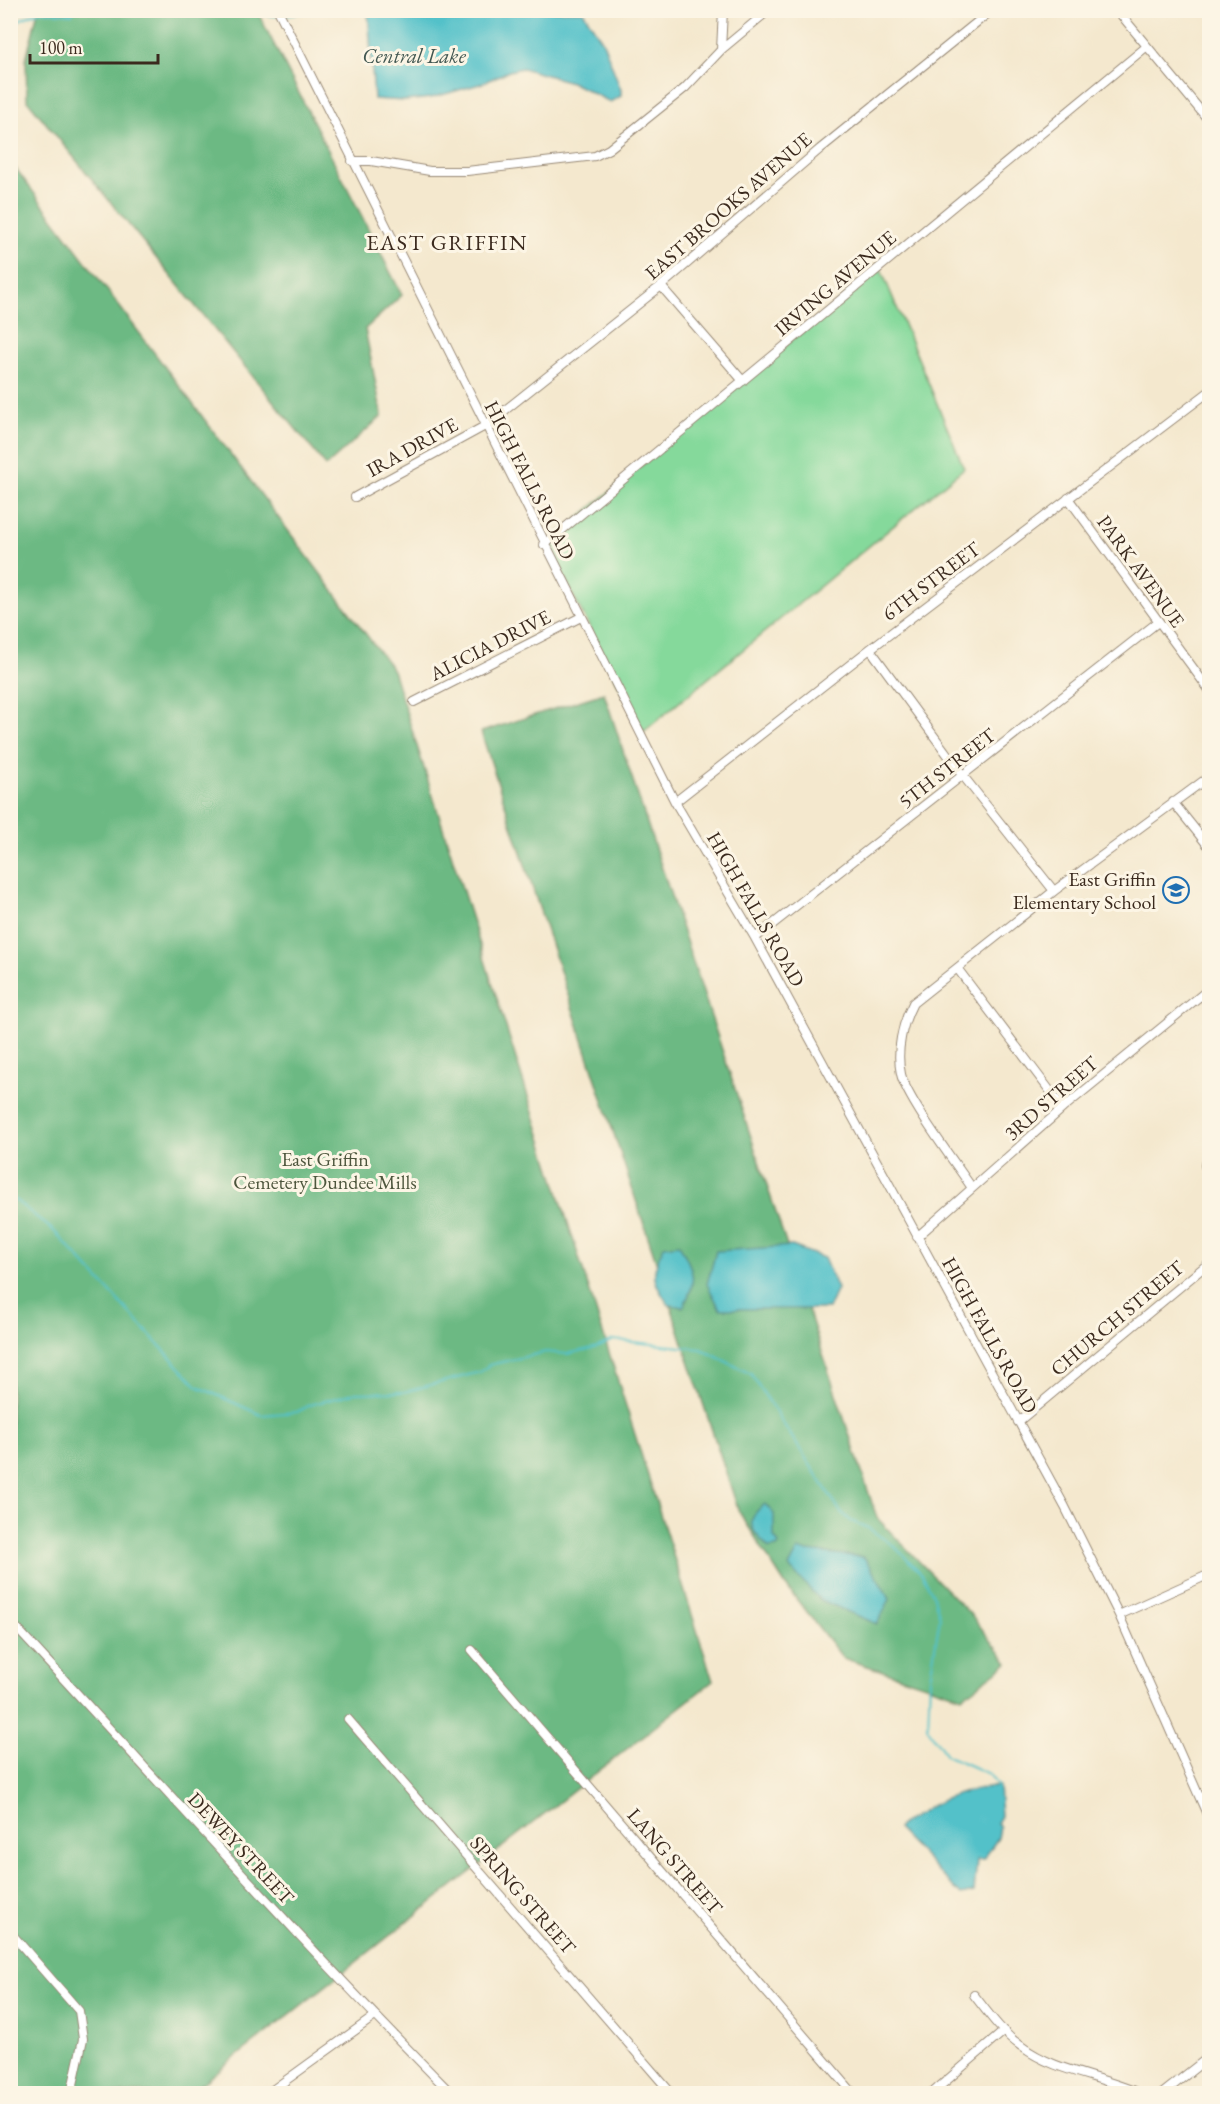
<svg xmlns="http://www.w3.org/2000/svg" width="1220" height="2104" viewBox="0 0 1220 2104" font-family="'EB Garamond',serif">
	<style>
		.green { fill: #85d99b; stroke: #60825c; stroke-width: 1.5 }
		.forest { fill: #6cb983; stroke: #547250; stroke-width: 1.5 }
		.water { fill: #53c1c9; stroke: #477674; stroke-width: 1.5 }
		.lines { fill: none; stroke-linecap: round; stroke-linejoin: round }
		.stream { stroke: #53c1c9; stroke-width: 2 }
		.minor-casing { stroke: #988976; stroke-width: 10 }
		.minor { stroke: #fff; stroke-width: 8 }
		.labels { text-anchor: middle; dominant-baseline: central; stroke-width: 6; stroke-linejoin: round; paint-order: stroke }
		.street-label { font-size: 20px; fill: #3b2a1e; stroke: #fcf5e5 }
		.poi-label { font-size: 20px; fill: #3b2a1e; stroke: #fcf5e5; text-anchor: end }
		.park-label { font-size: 20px; fill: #4e563d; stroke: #fcf5e5 }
		.water-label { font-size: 21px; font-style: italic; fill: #425751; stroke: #fcf5e5 }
		.quarter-label { font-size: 22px; letter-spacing: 1.5px; fill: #3b2a1e; stroke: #fcf5e5 }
	</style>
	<rect width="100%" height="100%" fill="#fcf5e5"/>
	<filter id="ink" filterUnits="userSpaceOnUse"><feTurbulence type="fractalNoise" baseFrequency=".0167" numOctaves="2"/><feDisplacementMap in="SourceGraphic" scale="12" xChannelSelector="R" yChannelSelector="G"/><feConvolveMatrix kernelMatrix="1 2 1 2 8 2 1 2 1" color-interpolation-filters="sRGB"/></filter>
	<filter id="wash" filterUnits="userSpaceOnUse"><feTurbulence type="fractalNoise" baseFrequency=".008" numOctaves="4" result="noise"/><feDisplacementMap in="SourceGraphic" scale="24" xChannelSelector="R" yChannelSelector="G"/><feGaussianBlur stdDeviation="1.35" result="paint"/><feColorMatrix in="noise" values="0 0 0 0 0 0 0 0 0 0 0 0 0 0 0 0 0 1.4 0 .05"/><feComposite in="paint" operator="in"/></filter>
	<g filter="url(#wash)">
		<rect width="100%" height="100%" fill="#f4e8ce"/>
		<path class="green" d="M880 267 964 468 643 732 547 544Z"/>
		<path class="forest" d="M38 11H257L402 295 365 329 382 416 326 466 27 100 26 59Z
			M10 161 393 670 713 1681 190 2093H11Z
			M604 693 877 1518 973 1617 1008 1663 962 1697 843 1658 786 1586 739 1512 481 732Z"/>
		<path class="water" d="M368 11H583L603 42 621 90V96L610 102 571 82 522 68 509 71 480 84 431 98 405 101 374 99Z
			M679 1244C693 1270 699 1279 683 1307L669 1305C652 1281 650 1273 664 1246Z
			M792 1246 824 1258 837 1289 828 1309H720L707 1284 716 1251Z
			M765 1504 774 1514V1537L779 1544 777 1547 769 1548C752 1531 742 1521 765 1504Z
			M798 1550 864 1557 890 1599 877 1624 820 1600 789 1567Z
			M999 1786 1001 1816 997 1823 1000 1827 998 1838 983 1860H977L974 1892 961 1895 897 1829C901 1822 908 1821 915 1816 942 1797 967 1790 999 1786Z"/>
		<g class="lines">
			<path class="stream" d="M246 10 256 14 277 16
				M283 16 313 10
				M10 24 40 11 72 14 75 10
				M10 1196 54 1231 197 1386 261 1415 297 1412 310 1405 354 1393 404 1392 480 1372 489 1365 546 1352 567 1354 598 1347 613 1340 701 1349 751 1374 840 1511 851 1521 868 1528 894 1546 922 1574 933 1594 940 1617 930 1678 928 1729 946 1755 989 1774 998 1787"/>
		</g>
	</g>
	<g filter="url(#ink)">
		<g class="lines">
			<defs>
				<path id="minor" d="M278 10 675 802 755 938 1065 1507 1119 1615 1210 1821
					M1117 10 1210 122
					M721 50 769 10
					M352 161H371L430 171H467L595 156 609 149 685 88 721 50 723 10
					M661 286 743 381
					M355 497 485 426 661 286 820 149 992 10
					M1068 498 1210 691
					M544 545 1146 47
					M870 649 964 777 1054 891
					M414 702 581 617
					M675 802 870 649 1210 391
					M1173 802 1210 848
					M755 938 1158 622
					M957 968 1063 1108
					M1202 995 1210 1005
					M1205 1165 1210 1182
					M972 1188C956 1164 906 1098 901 1074 896 1051 902 1024 913 1003L1054 891 1210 776
					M917 1237 1063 1108 1210 988
					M1018 1422 1210 1262
					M1119 1615 1210 1574
					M10 1621C157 1779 300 1941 452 2094
					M472 1650 854 2094
					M348 1719 672 2094
					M10 1932 79 2011 83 2039 71 2094
					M974 1995C988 2013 1002 2033 1021 2046 1055 2072 1102 2076 1141 2094
					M267 2094 375 2016
					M931 2094 1004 2031
					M1162 2094 1210 2056"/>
			</defs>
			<use href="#minor" class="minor-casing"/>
			<use href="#minor" class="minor"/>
		</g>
	</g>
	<defs>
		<symbol id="school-ring" viewBox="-11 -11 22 22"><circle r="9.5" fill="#fcf5e5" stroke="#1f6fb2" stroke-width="1.5"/><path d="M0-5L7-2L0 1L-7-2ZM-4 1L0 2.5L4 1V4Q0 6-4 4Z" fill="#1f6fb2"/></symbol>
	</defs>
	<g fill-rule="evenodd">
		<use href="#school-ring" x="1161" y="875" width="30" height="30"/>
	</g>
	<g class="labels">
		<g class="street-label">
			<text transform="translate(728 206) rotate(-41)">EAST BROOKS AVENUE</text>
			<text transform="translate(835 283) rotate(-40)">IRVING AVENUE</text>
			<text transform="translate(412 447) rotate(-29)">IRA DRIVE</text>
			<text transform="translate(530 480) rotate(63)">HIGH FALLS ROAD</text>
			<text transform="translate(1141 571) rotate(54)">PARK AVENUE</text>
			<text transform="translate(931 581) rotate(-37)">6TH STREET</text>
			<text transform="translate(490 645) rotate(-27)">ALICIA DRIVE</text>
			<text transform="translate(947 768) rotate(-38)">5TH STREET</text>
			<text transform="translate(756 909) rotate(60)">HIGH FALLS ROAD</text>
			<text transform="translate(1051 1098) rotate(-41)">3RD STREET</text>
			<text transform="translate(1117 1318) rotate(-40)">CHURCH STREET</text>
			<text transform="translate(990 1335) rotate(61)">HIGH FALLS ROAD</text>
			<text transform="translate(241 1848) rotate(47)">DEWEY STREET</text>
			<text transform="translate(675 1861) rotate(49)">LANG STREET</text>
			<text transform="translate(523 1895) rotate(49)">SPRING STREET</text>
		</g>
		<g class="poi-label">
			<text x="1156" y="879">East Griffin<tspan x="1156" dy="23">Elementary School</tspan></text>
		</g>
		<g class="park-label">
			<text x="325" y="1159">East Griffin<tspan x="325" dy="23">Cemetery Dundee Mills</tspan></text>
		</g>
		<g class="water-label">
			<text x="414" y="55">Central Lake</text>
		</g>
		<g class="quarter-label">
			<text x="447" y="242">EAST GRIFFIN</text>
		</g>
	</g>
	<rect width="1220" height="2104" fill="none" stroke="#fcf5e5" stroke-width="36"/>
	<path d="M30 54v9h128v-9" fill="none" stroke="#3b2a1e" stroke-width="3"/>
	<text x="39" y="54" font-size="18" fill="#3b2a1e" stroke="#fcf5e5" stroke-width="4.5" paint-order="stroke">100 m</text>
</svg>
